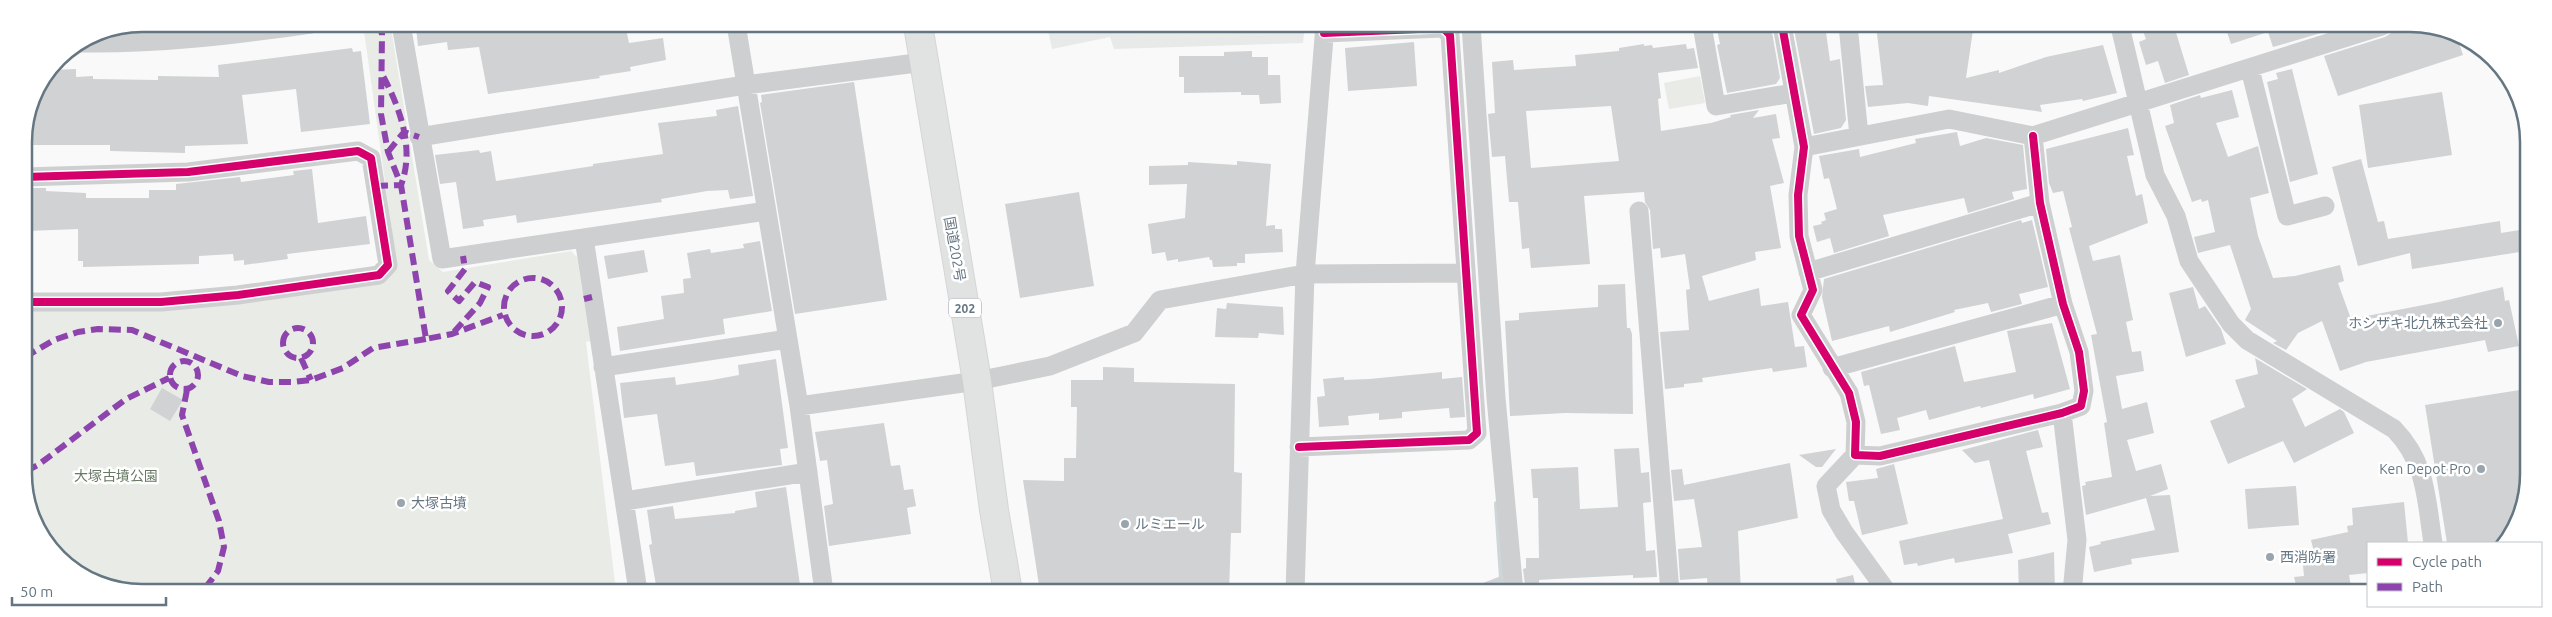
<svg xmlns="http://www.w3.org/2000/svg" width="2552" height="617" viewBox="0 0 2552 617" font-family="Ubuntu,'Noto Sans JP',sans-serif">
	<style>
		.built { fill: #e8e9e9 }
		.green { fill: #e8ebe6 }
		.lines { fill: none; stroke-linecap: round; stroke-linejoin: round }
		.stream { stroke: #ced6d9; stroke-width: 6 }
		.building { fill: #d0d2d3; fill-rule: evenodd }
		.trunk-casing { stroke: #d5d6d6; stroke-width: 30 }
		.minor { stroke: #cecfd0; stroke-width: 19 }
		.trunk { stroke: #e1e2e2; stroke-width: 28 }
		.quiet { stroke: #8e44ad; stroke-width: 6; stroke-dasharray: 12 6; stroke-linecap: butt }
		.cycleway-casing { stroke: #fff; stroke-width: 11 }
		.cycleway { stroke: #d6006c; stroke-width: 8 }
		.poi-dot { fill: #99a4ac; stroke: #fff; stroke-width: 2 }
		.labels { text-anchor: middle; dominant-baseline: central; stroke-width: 5; stroke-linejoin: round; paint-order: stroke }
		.shield { fill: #fff; stroke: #939fa8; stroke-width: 1 }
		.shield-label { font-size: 12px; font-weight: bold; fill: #657683 }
		.street-label { font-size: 14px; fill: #657683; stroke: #fff }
		.poi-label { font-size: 14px; fill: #657683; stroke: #fff; text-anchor: start }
		.park-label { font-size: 14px; fill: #687a64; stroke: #fff }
		.rim { fill: none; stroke: #657683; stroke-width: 2.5 }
	</style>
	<rect width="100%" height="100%" fill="#f9f9f9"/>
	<path class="built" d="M1047 25H1305L1303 43 1114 49 1110 37 1052 49Z"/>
	<path class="green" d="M363 24H386L391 28 429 260 443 272 571 251 577 257 590 341 586 342 616 591H120L59 559 26 498 25 309 236 303 386 282 397 267Z
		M1134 25H1294V35L1138 40Z
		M1700 76 1705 103 1669 109 1664 83Z"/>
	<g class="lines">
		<path class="stream" d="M1497 504 1503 592"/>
	</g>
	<path class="building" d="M418 24H434V27L464 24H625L629 43 663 38 666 60 630 67 631 71 599 76 600 78 488 94 479 47 448 50 447 42 418 46 416 28H418Z
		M1716 25H1767L1769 33 1772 32 1780 78 1776 84 1727 93 1717 45 1720 44Z
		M1825 25 1830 61 1840 59 1846 120 1841 128 1814 134 1794 29Z
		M1876 25 1952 26 1973 30 1966 78 1999 70V73L2046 57 2103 45 2117 93 2083 101 2082 99 2040 105 2042 112 1929 96 1928 106 1908 103 1868 107 1865 86 1883 85Z
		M2141 26H2174L2189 75 2165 83 2158 61 2146 65 2139 42 2146 39Z
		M2225 26H2345L2273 47 2268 32 2231 44Z
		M2393 26H2416L2417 32 2433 27 2458 40 2463 55 2338 96 2324 56 2385 37 2391 33Z
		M1414 42 1417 86 1348 91 1345 48Z
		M1644 44V46L1652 45 1653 48 1686 44 1687 49 1694 48 1698 68 1658 73 1661 98 1658 99 1661 131 1711 123 1731 117 1730 115 1759 110 1753 118 1776 114 1780 138 1772 139 1784 183 1770 186 1781 248 1755 252 1756 260 1702 276 1709 301 1759 288 1761 306 1788 302 1795 347 1804 346 1807 367 1773 372 1772 368 1702 378 1703 382 1684 384V387L1665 389 1660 332 1689 330 1686 290 1690 289 1685 254 1661 258 1660 248 1653 249 1650 210 1645 202 1644 192 1584 196 1590 264 1531 268 1529 248 1522 249 1518 202H1509L1505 156 1492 157 1488 114 1495 113 1492 62 1513 60 1514 70 1576 66 1575 55 1619 51V48ZM1611 106 1619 161 1531 168 1526 111Z
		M352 48 353 52 361 51 370 124 301 132 296 89 242 95 248 144 185 146V153L110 151V145H24V135L33 97 51 70 76 69V77L93 76V79L158 80V76L219 77 218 65Z
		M1252 51V57H1268V75H1280L1281 103 1260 104 1259 95H1241V92L1184 93V77H1179V56H1224V52Z
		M2292 69 2318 174 2290 182 2267 82 2278 79 2276 73Z
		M854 82 887 300 795 314 760 103 762 102 761 95Z
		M2232 90 2239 117 2216 123 2228 157 2258 146 2269 193 2250 198 2258 236 2273 278 2295 276 2340 265 2344 281 2338 283 2351 319 2439 302 2503 287 2505 301 2509 300 2519 346 2488 352 2485 340 2366 362 2340 371 2322 321 2298 333 2286 350 2273 343 2277 341 2245 320 2251 309 2230 245 2198 253 2194 237 2215 232 2208 200 2202 202 2201 199 2192 202 2165 126 2174 123 2170 105 2200 95 2201 98Z
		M2442 92 2452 155 2368 168 2359 105Z
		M738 106 753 196 730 199 728 190 707 191 661 199 662 202 517 223 516 215 483 220 484 226 463 229 456 182 440 184 435 155 479 150 480 153 491 151 496 181 593 166V164L663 154 658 123 717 116 716 110Z
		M2128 128 2134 155 2127 156 2136 196 2142 194 2148 223 2089 246 2093 261 2120 255 2133 320 2126 322 2132 352 2141 351 2144 371 2116 376 2122 409 2147 402 2154 433 2127 440 2136 471 2161 464 2168 489 2150 496 2170 495 2179 552 2131 559 2132 564 2094 572 2089 547 2101 544 2100 542 2155 530 2146 498 2086 515 2082 486 2086 485 2085 482 2112 477 2104 423 2107 422 2091 335 2097 334 2069 228 2072 227 2063 191 2053 193 2049 183 2046 149Z
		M1957 132 1960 146 1986 138 2023 145 2027 189 2012 192 2014 199 1968 213 1964 198 1883 215 1889 236 1834 253 1830 238 1817 242 1813 226 1822 224 1821 222 1826 220 1824 213 1837 209 1829 178 1824 179 1819 156 1859 149 1860 157 1916 143 1915 139Z
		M2361 159 2378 222 2384 221 2388 239 2500 221 2501 233 2526 229V251L2412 269 2410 253 2358 266 2332 167Z
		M1237 161 1271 164 1266 226 1275 225V229H1282L1283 252 1245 254V263H1237V266L1213 267 1212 260H1210L1209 257 1178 262V259L1167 261 1165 252 1152 254 1148 224 1185 218 1187 184 1149 185V166L1188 165V162L1237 165Z
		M312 169 318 223 366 216 370 244 287 254 288 259 244 265V260L234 261 233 254 199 256V264L83 267V261H78V229L28 231V229H25L24 188H46V191L86 193V198H149V190H176V184L240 177 241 182 294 175 293 171Z
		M1079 192 1094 286 1020 298 1005 204Z
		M2021 220 2022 223 2032 220 2048 287 2019 294 2022 304 1991 312 1988 303 1954 310 1955 312 1890 332 1889 326 1832 341 1822 297 1824 279Z
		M760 241 772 311 723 319 725 334 620 351 617 327 664 319 661 296 684 293 683 279 691 278 687 253 710 249 711 253 744 248 743 244Z
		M644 250 648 272 608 279 604 256Z
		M1625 284 1627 328H1630L1632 334 1633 414 1565 413 1510 416 1505 321 1519 320V313L1598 307V285Z
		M2193 287 2199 309 2205 306 2221 329 2226 344 2186 357 2169 293Z
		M1227 303 1283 307 1284 335 1259 333 1258 338 1215 337 1217 308 1226 309Z
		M2052 323 2070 389 2034 399 2033 394 1981 408 1980 406 1929 420 1926 410 1897 418 1900 430 1881 434 1869 385 1864 386 1861 372 1955 346 1964 382 2016 372 2007 331Z
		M2255 358 2307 389 2292 399 2305 427 2340 409 2344 412 2354 433 2294 463 2283 441 2228 464 2210 421 2245 407 2235 380 2258 374Z
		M776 359 788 448 780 449 782 465 696 476 694 462 665 466 657 414 624 418 620 383 675 377 676 385 712 380 739 375 738 365Z
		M1103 367 1134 368V382L1235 384 1234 472 1242 473 1241 533H1231L1229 592H1040L1023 480 1064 481V458H1076L1077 407H1071V380H1103Z
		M1442 372V379L1462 377 1465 417 1450 418 1449 408 1402 412V418L1379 420V413L1348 416 1349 425 1319 427 1317 397 1325 396 1323 379 1344 377V380L1369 379Z
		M162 388 183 400 170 421 150 409Z
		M2526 389V497L2512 534 2504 543H2447L2425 405Z
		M884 423 891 466 900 465 904 490 913 489 916 506 907 508 911 534 829 546 824 506 833 504 827 460 820 461 815 432Z
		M2038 430 2043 447 2026 451 2042 513 2048 512 2051 524 2008 534 2013 553 1955 563 1954 558 1918 566 1917 563 1904 565 1899 541 2003 519 1989 460 1975 463 1962 450Z
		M1639 448 1641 473 1649 472 1651 502 1643 503 1646 551 1655 550 1657 577 1633 578V575L1555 579 1539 580V585H1525L1523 569 1526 568V558H1539L1538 498H1533L1531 469 1578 467 1580 509 1618 507 1614 449Z
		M1836 449 1822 467H1816L1799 455Z
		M1790 463 1798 518 1738 531 1741 592H1708L1707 578 1680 580 1678 549 1702 547 1694 499 1674 501 1671 470 1682 469 1684 485Z
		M1894 464 1908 524 1862 535 1854 501H1849L1846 482 1878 478 1876 469Z
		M2296 486 2299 525 2248 529 2245 489Z
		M786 487 801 592 657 591 649 545 652 544 647 510 673 506 675 519 735 513V511L757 507 755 492Z
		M2404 502 2408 543H2368V573L2349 575 2352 593H2298L2294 577 2304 576 2302 555 2314 552 2311 540 2348 532 2347 526 2353 525 2352 508Z
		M2054 552 2055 593 2019 592 2018 560Z
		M1853 575 1857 593H1839L1836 579Z
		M1501 576 1502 586 1484 587 1483 583Z"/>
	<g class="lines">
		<defs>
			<path id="trunk" d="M918 25 977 381 994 510 1008 592"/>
		</defs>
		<use href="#trunk" class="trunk-casing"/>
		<path class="minor" d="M401 24 442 259 766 211
			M736 24 799 406 824 592
			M1471 25 1496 398 1514 592
			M1702 25 1716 106 1793 93
			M1782 25 1804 147 1798 195 1799 236 1813 290 1801 315 1849 393 1856 422 1855 455 1880 456 2062 413 2081 406 2084 391 2079 352 2063 304 2040 203 2033 136
			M1848 25 1859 136
			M2120 26 2155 175 2176 216 2189 261 2231 324 2247 340 2394 429C2427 463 2426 499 2433 543
			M82 43C159 44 234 35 311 24
			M2250 69 2287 216 2325 206
			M419 137 745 85 924 62
			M1804 147 1949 119 2033 136 2382 26
			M24 177 188 172 358 151 371 158 388 265 379 275 238 295 161 302H25
			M1639 211 1670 592
			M584 238 638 591
			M1808 272 2040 203
			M603 367 788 339
			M1832 368 2063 304
			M799 406 977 381 1050 366 1134 333 1160 300 1305 274 1466 273
			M2062 413 2077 540 2072 593
			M1299 447 1469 440 1477 433 1450 35 1443 28 1324 33
			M1855 455 1826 486 1831 510 1844 532 1888 593
			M625 501 808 472
			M1295 592 1305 274 1325 25"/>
		<use href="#trunk" class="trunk"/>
		<path class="quiet" d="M378 24 382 34 381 114 388 152 401 185 426 339 452 334 503 315
			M388 152 404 132 419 137
			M376 186 401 185C415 149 400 108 383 76
			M504 307a29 29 0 1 1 58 0a29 29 0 1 1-58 0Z
			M584 299 592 297
			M283 343a15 15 0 1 1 30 0a15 15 0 1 1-30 0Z
			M454 332 480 303 488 287 475 282 459 301 448 291 465 269 463 256
			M25 357 54 340 78 332 98 329 132 330 242 376 269 382H293L311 380 343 368 373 348 426 339
			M301 358 311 380
			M170 375a14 14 0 1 1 28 0a14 14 0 1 1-28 0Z
			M187 390 182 415 219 521 224 547 218 571 203 591
			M26 471 38 465 126 399 169 378"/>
		<defs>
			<path id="cycleway" d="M1782 25 1804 147 1798 195 1799 236 1813 290 1801 315 1849 393 1856 422 1855 455 1880 456 2062 413 2081 406 2084 391 2079 352 2063 304 2040 203 2033 136
				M24 177 188 172 358 151 371 158 388 265 379 275 238 295 161 302H25
				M1299 447 1469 440 1477 433 1450 35 1443 28 1324 33"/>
		</defs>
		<use href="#cycleway" class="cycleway-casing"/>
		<use href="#cycleway" class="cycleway"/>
	</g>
	<g class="poi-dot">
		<circle cx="2498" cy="323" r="5"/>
		<circle cx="2481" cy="469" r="5"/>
		<circle cx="401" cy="503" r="5"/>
		<circle cx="1125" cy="524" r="5"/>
		<circle cx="2270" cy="557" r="5"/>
	</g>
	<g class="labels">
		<rect class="shield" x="949" y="298.5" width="32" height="19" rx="4"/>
		<g class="shield-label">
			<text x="965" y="308">202</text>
		</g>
		<g class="street-label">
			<text transform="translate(955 249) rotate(80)">国道202号</text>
		</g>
		<g class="poi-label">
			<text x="2488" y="323" text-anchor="end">ホシザキ北九株式会社</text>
			<text x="2471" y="469" text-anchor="end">Ken Depot Pro</text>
			<text x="411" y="503">大塚古墳</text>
			<text x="1135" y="524">ルミエール</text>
			<text x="2280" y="557">西消防署</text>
		</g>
		<g class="park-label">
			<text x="116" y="476">大塚古墳公園</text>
		</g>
	</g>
	<path d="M0 0H2552V617H0ZM142 32H2410A110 110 0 0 1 2520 142V474A110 110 0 0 1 2410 584H142A110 110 0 0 1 32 474V142A110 110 0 0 1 142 32Z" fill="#fff" fill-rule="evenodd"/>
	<path class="rim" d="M142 32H2410A110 110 0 0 1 2520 142V474A110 110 0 0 1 2410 584H142A110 110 0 0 1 32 474V142A110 110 0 0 1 142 32Z"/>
	<rect x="2367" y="542" width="175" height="65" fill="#ffffff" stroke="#c1c8cd"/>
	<rect x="2377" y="558" width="25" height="8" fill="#d6006c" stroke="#c1c8cd"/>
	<text x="2412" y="567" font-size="15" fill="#657683">Cycle path</text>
	<rect x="2377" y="583" width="25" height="8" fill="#8e44ad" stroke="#c1c8cd"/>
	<text x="2412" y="592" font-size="15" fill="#657683">Path</text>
	<path d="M12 597v8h154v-8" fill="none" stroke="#657683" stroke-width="2.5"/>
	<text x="20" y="597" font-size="15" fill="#657683" stroke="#ffffff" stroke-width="4" paint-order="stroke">50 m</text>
</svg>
